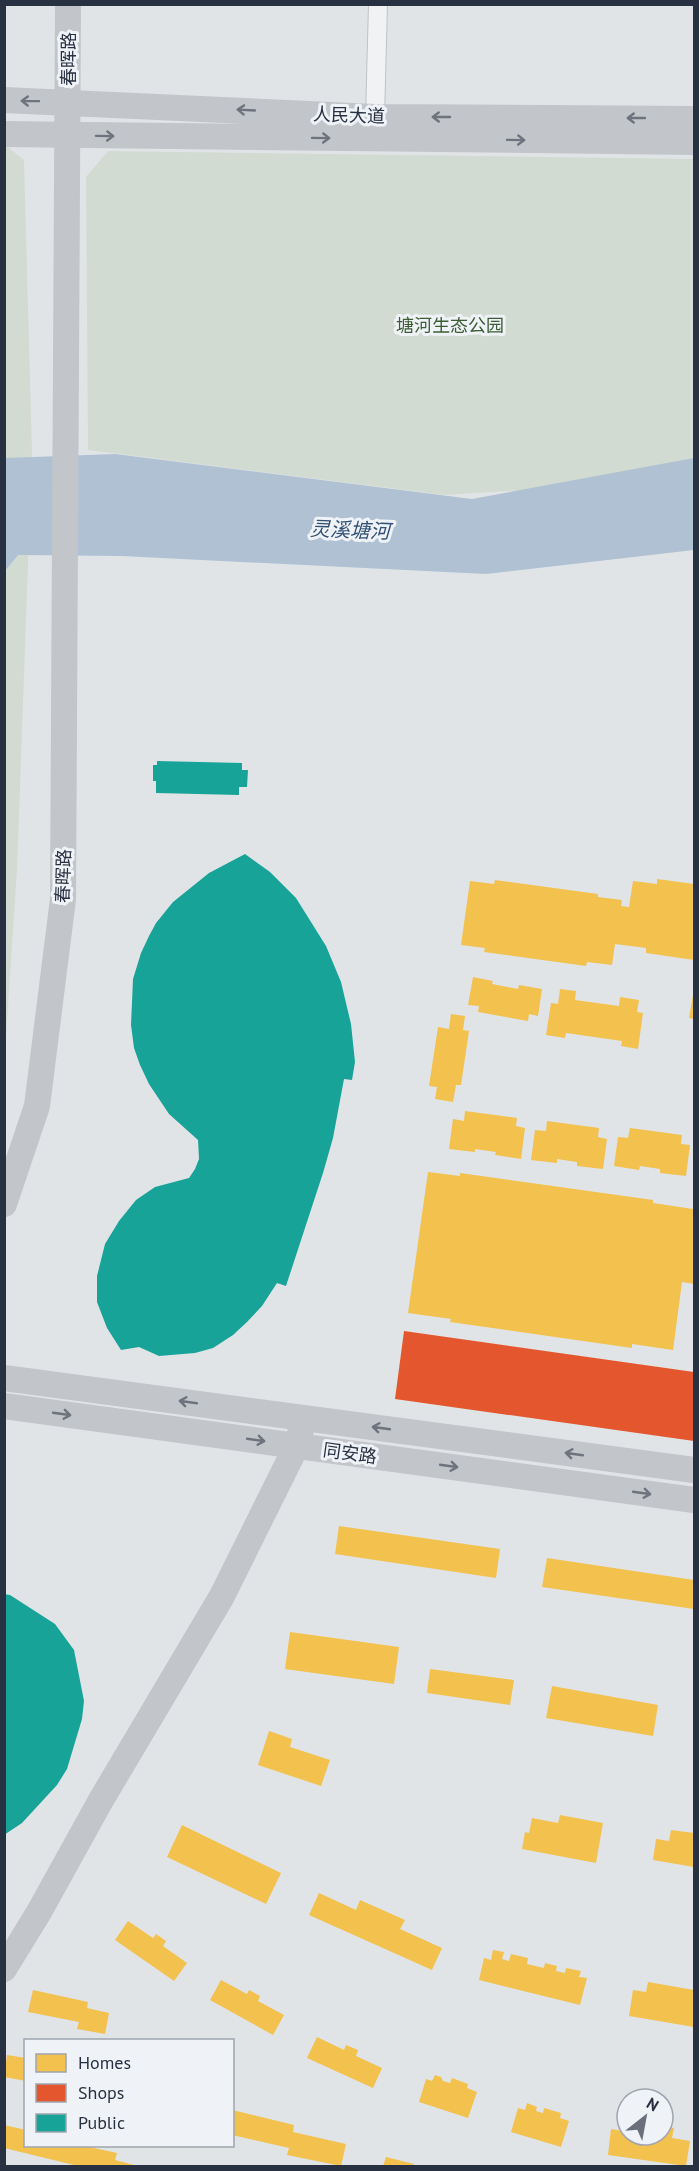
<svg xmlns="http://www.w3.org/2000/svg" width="699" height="2171" viewBox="0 0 699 2171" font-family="'PT Sans','Noto Sans SC',sans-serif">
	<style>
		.green { fill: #d2dbd2 }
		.water { fill: #afc1d3 }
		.homes { fill: #f2c14e }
		.shops { fill: #e4572e }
		.public { fill: #17a398 }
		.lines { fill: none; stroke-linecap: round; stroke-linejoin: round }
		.street-casing { stroke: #bfc2c5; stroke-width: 20 }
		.street { stroke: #f1f2f3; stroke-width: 18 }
		.secondary { stroke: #c2c5c9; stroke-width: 26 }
		.oneway { stroke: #6d747e }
		.labels { text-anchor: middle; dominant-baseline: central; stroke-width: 6; stroke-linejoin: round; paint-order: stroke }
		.street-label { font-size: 18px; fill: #283141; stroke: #eff2f6 }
		.park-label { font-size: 18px; fill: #3d5d35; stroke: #eff2f6 }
		.water-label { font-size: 20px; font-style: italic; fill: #315175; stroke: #eff2f6 }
	</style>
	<rect width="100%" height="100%" fill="#e1e4e7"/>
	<path class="green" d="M4 147H8L24 160 32 453 17 870 5 1052Z
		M108 151 694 159V479L445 495 88 450 86 177Z"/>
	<path class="water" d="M115 454 472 499 694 458V550L486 574 122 556 18 555 5 571V458Z"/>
	<path class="homes" d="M657 879 694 884V960L646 953V948L615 944 612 965 587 962 586 966 484 952 485 948 461 945 470 881 494 884 495 880 598 894V897L622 900 621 906 629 907 633 881 657 884Z
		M473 977 493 981 492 984 518 989 519 985 542 989 538 1016 529 1014 528 1021 478 1012 479 1006 468 1005Z
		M560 989 576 991 575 1000 619 1006 620 997 639 1000 637 1012 643 1013 638 1049 621 1046 622 1041 566 1033 565 1038 546 1035 551 1003 558 1004Z
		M693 995H694V1019L689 1018Z
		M451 1014 465 1016 463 1030 469 1031 461 1085H456L453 1102 435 1099 437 1087 429 1086 438 1027 449 1029Z
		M465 1111 517 1118 516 1126 525 1128 521 1159 495 1155 496 1152 475 1149V1152L449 1149 453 1119 464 1121Z
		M547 1121 599 1128 598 1137 607 1139 603 1169 577 1166V1162L557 1159V1163L531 1160 535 1130 546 1131Z
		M630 1128 682 1135 681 1144 690 1145 686 1176 660 1173V1169L640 1166 639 1170 614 1166 618 1137 628 1138Z
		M428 1172 460 1176V1173L653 1200V1203L693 1209 694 1284 682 1282 673 1350 632 1344V1348L450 1322 451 1319 408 1313Z
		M339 1526 500 1549 496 1578 335 1554Z
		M547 1558 694 1580V1609L542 1587Z
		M290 1632 399 1647 394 1684 285 1669Z
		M430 1669 514 1680 510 1705 427 1693Z
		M552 1686 658 1705 653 1736 546 1718Z
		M269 1731 292 1739 290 1747 330 1760 321 1786 258 1765Z
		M560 1815 603 1823 596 1863 522 1849 525 1832 529 1833 532 1818 558 1823Z
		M182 1825 281 1873 266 1904 167 1857Z
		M671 1830 694 1833V1867L653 1860 656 1839 669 1841Z
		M319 1893 356 1910 360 1900 405 1920 400 1929 442 1948 432 1970 309 1915Z
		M128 1921 153 1938 156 1934 166 1941 163 1946 187 1963 174 1981 115 1940Z
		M493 1950 504 1952 502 1959 509 1961 511 1954 528 1958 527 1964 544 1968 545 1963 557 1966 556 1971 565 1973 566 1968 581 1971 579 1977 587 1978 580 2005 479 1980 484 1958 491 1960Z
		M221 1980 247 1994 249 1990 260 1996 258 2001 284 2015 273 2035 210 2000Z
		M648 1982 694 1990V2027L629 2016 633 1990 646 1992Z
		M33 1990 88 2002 87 2008 109 2013 105 2034 77 2029 79 2022 28 2012Z
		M317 2037 344 2050 346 2045 358 2050 356 2056 382 2068 373 2088 307 2058Z
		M7 2055 26 2058V2081L4 2077Z
		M435 2075 441 2077 443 2081 450 2083 452 2078 468 2084 467 2088 477 2092 468 2118 419 2102 426 2079 432 2081Z
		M527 2103 537 2107 536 2111 543 2113 544 2108 561 2113 560 2118 569 2121 561 2147 511 2132 518 2108 525 2110Z
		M232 2110 294 2125 293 2132 346 2144 341 2166 287 2155 289 2148 232 2135Z
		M624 2121H627V2135H663V2127L674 2128 672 2138 690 2141 686 2166 608 2155 611 2129 623 2131Z
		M4 2125 26 2130V2146H85L117 2153 115 2160 138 2166H78L4 2148Z
		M386 2157 414 2164V2166H383Z"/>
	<path class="shops" d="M404 1331 694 1372V1441L395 1399Z"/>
	<path class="public" d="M157 761 242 763V770H248L247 787H239V795L156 793V781H153V765H157Z
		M245 854 270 872 296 898 326 946 341 982 351 1024 355 1062 352 1080 344 1079 333 1138 323 1173 286 1286 277 1283 262 1306 247 1322 233 1335 213 1348 195 1353 159 1356 139 1347 121 1350 107 1328 97 1302V1276L105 1244 119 1221 136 1200 155 1187 189 1178 195 1169 199 1159 198 1140 169 1114 149 1084 140 1065 134 1048 131 1025 133 979 141 953 149 936 156 923 173 902 209 873Z
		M4 1594 10 1595 55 1624 74 1650 84 1701 82 1719 67 1769 57 1785 22 1823 4 1835Z"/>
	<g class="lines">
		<defs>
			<path id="street" d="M375 117 378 4"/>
		</defs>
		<use href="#street" class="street-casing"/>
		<use href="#street" class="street"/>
		<path class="secondary" d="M4 100 375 117 694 119
			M4 134 694 142
			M4 1204 37 1106 63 899 68 4
			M4 1378 694 1470
			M4 1406 694 1500
			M4 1969 39 1912 101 1800 222 1596 297 1445 301 1430"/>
	</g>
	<defs><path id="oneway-shaft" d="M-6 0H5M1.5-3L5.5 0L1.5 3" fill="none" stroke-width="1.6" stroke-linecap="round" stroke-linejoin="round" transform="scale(1.5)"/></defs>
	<g class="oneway">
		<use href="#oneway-shaft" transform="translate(30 101) rotate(-179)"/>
		<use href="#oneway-shaft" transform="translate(246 110) rotate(-177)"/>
		<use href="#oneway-shaft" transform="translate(441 117) rotate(-180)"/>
		<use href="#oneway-shaft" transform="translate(636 118) rotate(-180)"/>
		<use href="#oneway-shaft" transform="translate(105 136) rotate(1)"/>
		<use href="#oneway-shaft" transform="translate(321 138) rotate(1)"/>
		<use href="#oneway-shaft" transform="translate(516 140) rotate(1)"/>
		<use href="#oneway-shaft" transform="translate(188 1402) rotate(-172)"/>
		<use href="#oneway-shaft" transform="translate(62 1414) rotate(8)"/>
		<use href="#oneway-shaft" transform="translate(381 1428) rotate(-172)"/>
		<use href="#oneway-shaft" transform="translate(256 1440) rotate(8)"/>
		<use href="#oneway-shaft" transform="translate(574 1454) rotate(-172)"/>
		<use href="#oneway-shaft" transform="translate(449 1466) rotate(8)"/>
		<use href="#oneway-shaft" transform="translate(642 1493) rotate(8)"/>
	</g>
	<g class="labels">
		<g class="street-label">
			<text transform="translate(68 59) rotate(-90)">春晖路</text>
			<text transform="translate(349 115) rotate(2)">人民大道</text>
			<text transform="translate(63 876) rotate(-88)">春晖路</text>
			<text transform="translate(350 1453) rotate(8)">同安路</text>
		</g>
		<g class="park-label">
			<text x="450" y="325">塘河生态公园</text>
		</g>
		<g class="water-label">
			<text transform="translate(350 530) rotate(2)">灵溪塘河</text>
		</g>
	</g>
	<rect width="699" height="2171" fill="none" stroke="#283141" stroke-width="12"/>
	<rect x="24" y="2039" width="210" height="108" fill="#eff2f6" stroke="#9fa5ae" stroke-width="1.5"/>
	<rect x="36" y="2054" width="30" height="18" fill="#f2c14e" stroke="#9fa5ae" stroke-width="1.5"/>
	<text x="78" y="2069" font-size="18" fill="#283141">Homes</text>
	<rect x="36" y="2084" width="30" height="18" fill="#e4572e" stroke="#9fa5ae" stroke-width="1.5"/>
	<text x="78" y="2099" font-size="18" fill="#283141">Shops</text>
	<rect x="36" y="2114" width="30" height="18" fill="#17a398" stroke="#9fa5ae" stroke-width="1.5"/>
	<text x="78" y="2129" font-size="18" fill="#283141">Public</text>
	<g transform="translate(645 2117) rotate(31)"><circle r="28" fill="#eff2f6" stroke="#9fa5ae" stroke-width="1.5"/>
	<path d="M0-4.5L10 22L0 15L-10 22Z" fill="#69707b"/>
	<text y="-9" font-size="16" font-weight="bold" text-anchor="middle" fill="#283141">N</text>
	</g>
</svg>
